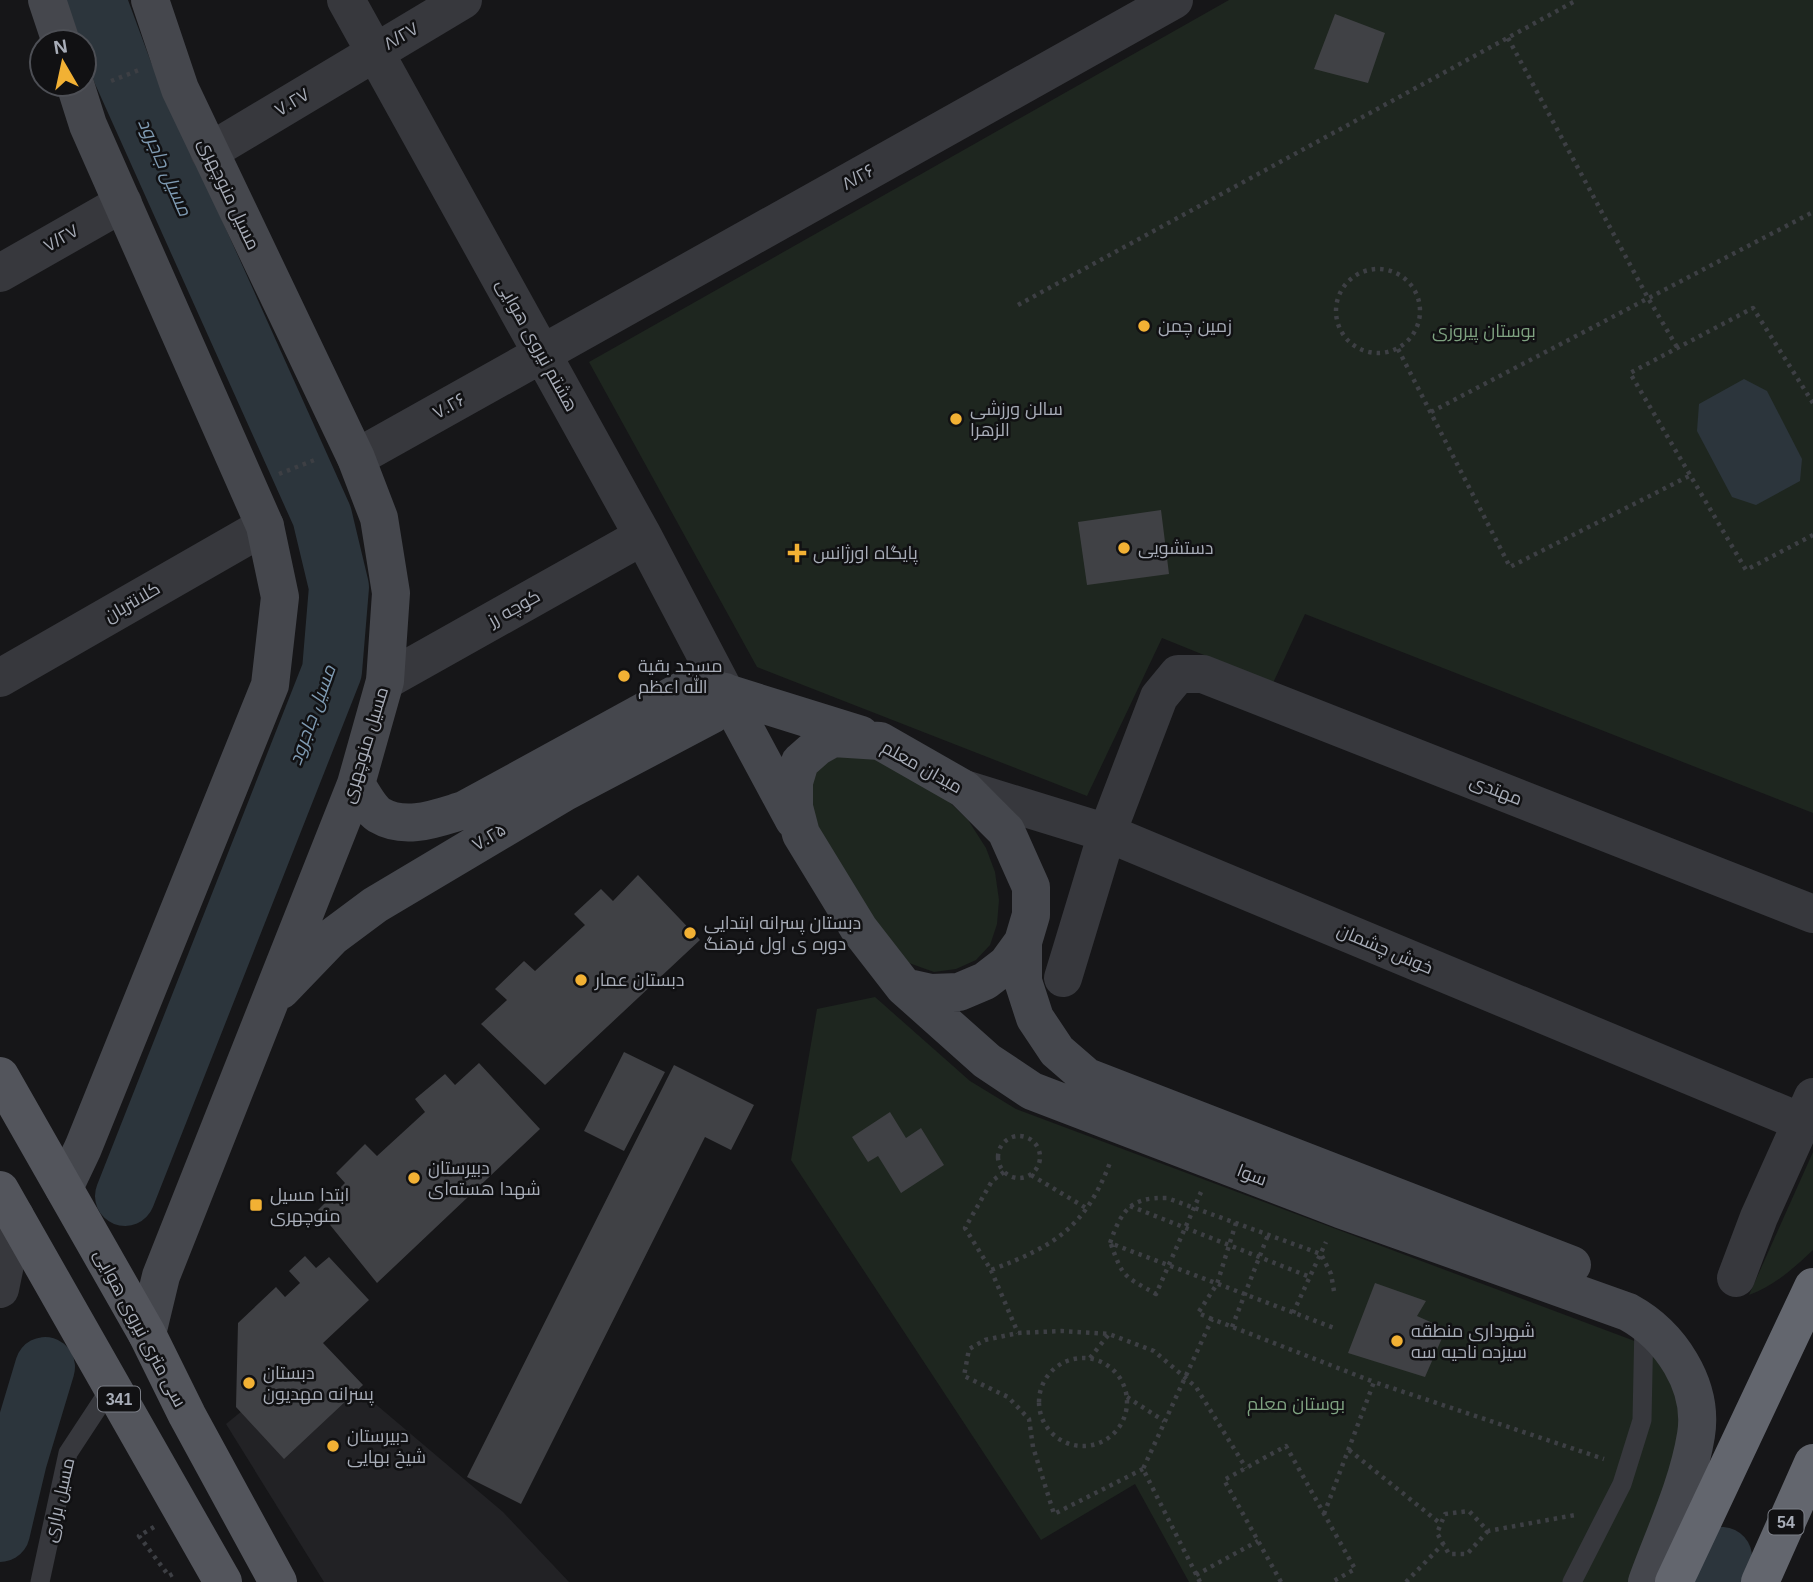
<svg xmlns="http://www.w3.org/2000/svg" width="1813" height="1582" viewBox="0 0 1813 1582" font-family="Helvetica,Cairo,sans-serif">
	<style>
		.built { fill: #222225 }
		.green { fill: #1e261f }
		.water { fill: #2c353c }
		.lines { fill: none; stroke-linecap: round; stroke-linejoin: round }
		.river { stroke: #2c353c; stroke-width: 60 }
		.building { fill: #404145 }
		.path { stroke: #3d3f44; stroke-width: 4.5; stroke-dasharray: 3.5 5; stroke-linecap: butt }
		.lane { stroke: #37383d; stroke-width: 19 }
		.street { stroke: #37383d; stroke-width: 38 }
		.secondary { stroke: #45474d; stroke-width: 38 }
		.primary { stroke: #53555c; stroke-width: 38 }
		.highway { stroke: #63666e; stroke-width: 38 }
		.poi-dot { fill: #f2b134; stroke: #111113; stroke-width: 2.5 }
		.labels { text-anchor: middle; dominant-baseline: central; stroke-width: 5; stroke-linejoin: round; paint-order: stroke }
		.shield { fill: #111113; stroke: #7b7e86; stroke-width: 2 }
		.shield-label { font-size: 16px; font-weight: bold; fill: #a8adb8 }
		.street-label { font-size: 18px; fill: #a8adb8; stroke: #111113 }
		.poi-label { font-size: 18px; fill: #a8adb8; stroke: #111113; text-anchor: start }
		.park-label { font-size: 18px; fill: #7fa381; stroke: #111113 }
		.water-label { font-size: 19px; font-style: italic; fill: #7f9bb3; stroke: #111113 }
	</style>
	<rect width="100%" height="100%" fill="#161618"/>
	<path class="built" d="M314 1352 503 1512 569 1582H324L226 1424Z"/>
	<path class="green" d="M1229 0H1813V813L1305 614 1273 683 1162 638 1087 796 757 667 589 362Z
		M856 746 942 795 968 820 986 848 995 872 999 900 997 924 990 945 976 960 956 969 934 972 909 963 875 924 816 828 808 774Z
		M875 997 970 1081 1016 1109 1632 1340 1653 1350 1669 1365 1687 1436 1636 1582H1189L1135 1484 1041 1540 791 1160 817 1009Z
		M1813 1152V1250C1793 1269 1775 1285 1749 1295Z"/>
	<path class="water" d="M1744 379 1767 391 1802 459 1800 481 1756 505 1732 497 1697 431 1699 404Z"/>
	<g class="lines">
		<path class="river" d="M96 0 123 73 322 516 339 587 332 671 125 1196
			M0 1532 17 1460 45 1367
			M1710 1582 1722 1557"/>
	</g>
	<path class="building" d="M1335 14 1385 33 1368 83 1314 69Z
		M1161 510 1169 574 1087 585 1078 522Z
		M638 875 700 940 545 1085 481 1024 507 1000 495 989 524 961 535 971 585 925 574 914 601 889 613 901Z
		M624 1052 665 1072 624 1151 584 1131Z
		M479 1063 540 1129 377 1283 318 1210 345 1183 336 1173 365 1144 377 1156 425 1112 415 1099 445 1074 455 1085Z
		M674 1065 754 1105 731 1150 705 1137 521 1504 467 1477Z
		M890 1112 906 1138 921 1128 944 1165 901 1193 878 1156 868 1162 852 1137Z
		M305 1256 316 1268 329 1257 369 1300 323 1343 363 1385 284 1459 236 1407 238 1323 276 1287 285 1297 300 1283 289 1271Z
		M1375 1283 1426 1301 1417 1316 1446 1329 1425 1377 1348 1353Z"/>
	<g class="lines">
		<path class="path" d="M1508 38 1648 298 1677 347
			M111 81 139 70
			M1336 311a42 42 0 1 1 84 0a42 42 0 1 1-84 0Z
			M1018 305 1577 0
			M1398 349 1510 567 1689 476
			M1813 403 1753 308 1630 373 1746 570 1813 535
			M1431 412 1813 212
			M279 474 317 459
			M998 1157a21 21 0 1 1 42 0a21 21 0 1 1-42 0Z
			M1004 1172 992 1181 965 1228 991 1270C1055 1246 1086 1227 1111 1160
			M1031 1175 1086 1208
			M1130 1206 1310 1277
			M1111 1244C1123 1279 1125 1276 1156 1294L1201 1192
			M991 1270 1018 1333
			M1334 1291 1331 1274 1321 1254 1167 1198C1131 1197 1122 1209 1110 1243L1334 1328
			M1293 1313 1326 1242
			M1212 1319 1198 1313 1217 1284 1236 1223
			M1232 1327 1268 1235
			M1090 1358 1109 1334
			M1039 1402a44 44 0 1 1 88 0a44 44 0 1 1-88 0Z
			M1127 1397 1164 1421
			M1349 1450 1441 1524
			M1143 1469 1054 1514 1033 1447 1029 1419 1008 1397 964 1376 969 1349 985 1340 1018 1333 1062 1331 1109 1334 1154 1351 1196 1387 1246 1468
			M1324 1514 1374 1382 1604 1459
			M154 1527 139 1536 169 1576 176 1572
			M1488 1531 1467 1554H1449L1437 1533 1445 1514 1469 1511 1488 1531 1575 1515
			M1196 1575 1258 1541
			M1200 1582 1143 1469 1212 1319 1374 1382
			M1281 1582 1224 1480 1286 1446 1355 1569 1332 1582
			M1406 1582 1443 1544"/>
		<path class="lane" d="M40 1582 68 1453 112 1386
			M1572 1582 1622 1484 1642 1420 1644 1322"/>
		<path class="street" d="M346 0 643 536 725 692
			M209 152 463 0
			M0 273 123 203
			M356 458 1174 0
			M0 678 265 526
			M385 681 643 536
			M964 789 1107 833 1801 1122
			M1063 978 1107 833 1159 697 1178 674H1203L1813 914
			M1736 1278 1759 1217 1813 1097
			M0 1289 15 1216"/>
		<path class="secondary" d="M47 0 61 42
			M725 692 794 820
			M833 738 880 741 964 789 1006 831 1031 887V915L1023 942 1007 964 985 981 959 992 931 993 904 987 859 929 801 834 794 807V782L800 762 817 747Z
			M356 784C362 793 370 809 379 815 406 831 437 818 464 810L685 689 704 686 861 735
			M1023 942V981L1035 1018 1057 1051 1087 1077 1572 1265
			M904 987 987 1061 1032 1091 1340 1209 1628 1312C1670 1335 1704 1385 1696 1435 1688 1485 1664 1535 1647 1582
			M281 990 332 937 375 905 565 792 713 714 725 692
			M64 1188 83 1148 270 685 280 597 265 526 88 125 75 84
			M147 1334 161 1276 356 784 385 681 391 593 379 518 356 458 180 89 150 0"/>
		<path class="primary" d="M0 1076 147 1334 187 1415 278 1582
			M0 1190 223 1582"/>
		<path class="highway" d="M1674 1582 1813 1287
			M1760 1582 1813 1463"/>
	</g>
	<g class="poi-dot">
		<circle cx="1144" cy="326" r="7"/>
		<circle cx="956" cy="419" r="7"/>
		<circle cx="1124" cy="548" r="7"/>
		<path d="M793.5 542.5h7v7h7v7h-7v7h-7v-7h-7v-7h7z"/>
		<circle cx="624" cy="676" r="7"/>
		<circle cx="690" cy="933" r="7"/>
		<circle cx="581" cy="980" r="7"/>
		<circle cx="414" cy="1178" r="7"/>
		<rect x="249" y="1198" width="14" height="14" rx="3.5"/>
		<circle cx="1397" cy="1341" r="7"/>
		<circle cx="249" cy="1383" r="7"/>
		<circle cx="333" cy="1446" r="7"/>
	</g>
	<g class="labels">
		<g class="shield">
			<rect x="98" y="1386.5" width="42" height="25" rx="5"/>
			<rect x="1768.5" y="1509.5" width="35" height="25" rx="5"/>
		</g>
		<g class="shield-label">
			<text x="119" y="1399">341</text>
			<text x="1786" y="1522">54</text>
		</g>
		<g class="street-label">
			<text transform="translate(401 36) rotate(-30)">۸/۲۷</text>
			<text transform="translate(292 102) rotate(-31)">۷.۲۷</text>
			<text transform="translate(858 177) rotate(-29)">۸/۲۶</text>
			<text transform="translate(229 194) rotate(65)">مسیل منوچهری</text>
			<text transform="translate(61 238) rotate(-30)">۷/۲۷</text>
			<text transform="translate(537 345) rotate(61)">هشتم نیروی هوایی</text>
			<text transform="translate(449 406) rotate(-29)">۷.۲۶</text>
			<text transform="translate(132 602) rotate(-30)">کلانتریان</text>
			<text transform="translate(514 608) rotate(-29)">کوچه رز</text>
			<text transform="translate(365 745) rotate(-73)">مسیل منوچهری</text>
			<text transform="translate(922 767) rotate(29)">میدان معلم</text>
			<text transform="translate(1496 790) rotate(21)">مهتدی</text>
			<text transform="translate(489 837) rotate(-31)">۷.۲۵</text>
			<text transform="translate(1385 949) rotate(23)">خوش چشمان</text>
			<text transform="translate(1252 1175) rotate(21)">سوا</text>
			<text transform="translate(140 1328) rotate(62)">سی متری نیروی هوایی</text>
			<text transform="translate(59 1500) rotate(-77)">مسیل براری</text>
		</g>
		<g class="poi-label">
			<text x="1158" y="326">زمین چمن</text>
			<text x="970" y="409">سالن ورزشی<tspan x="970" dy="21">الزهرا</tspan></text>
			<text x="1138" y="548">دستشویی</text>
			<text x="813" y="553">پایگاه اورژانس</text>
			<text x="638" y="666">مسجد بقیة<tspan x="638" dy="21">الله اعظم</tspan></text>
			<text x="704" y="923">دبستان پسرانه ابتدایی<tspan x="704" dy="21">دوره ی اول فرهنگ</tspan></text>
			<text x="595" y="980">دبستان عمار</text>
			<text x="428" y="1168">دبیرستان<tspan x="428" dy="21">شهدا هسته‌ای</tspan></text>
			<text x="270" y="1195">ابتدا مسیل<tspan x="270" dy="21">منوچهری</tspan></text>
			<text x="1411" y="1331">شهرداری منطقه<tspan x="1411" dy="21">سیزده ناحیه سه</tspan></text>
			<text x="263" y="1373">دبستان<tspan x="263" dy="21">پسرانه مهدیون</tspan></text>
			<text x="347" y="1436">دبیرستان<tspan x="347" dy="21">شیخ بهایی</tspan></text>
		</g>
		<g class="park-label">
			<text x="1484" y="331">بوستان پیروزی</text>
			<text x="1296" y="1404">بوستان معلم</text>
		</g>
		<g class="water-label">
			<text transform="translate(165 167) rotate(66)">مسیل جاجرود</text>
			<text transform="translate(312 715) rotate(-70)">مسیل جاجرود</text>
		</g>
	</g>
	<g transform="translate(63 63) rotate(351)"><circle r="33" fill="#111113" stroke="#4d4f55" stroke-width="2"/>
	<path d="M0-5L12 26L0 18L-12 26Z" fill="#f2b134"/>
	<text y="-10" font-size="19" font-weight="bold" text-anchor="middle" fill="#a8adb8">N</text>
	</g>
</svg>
